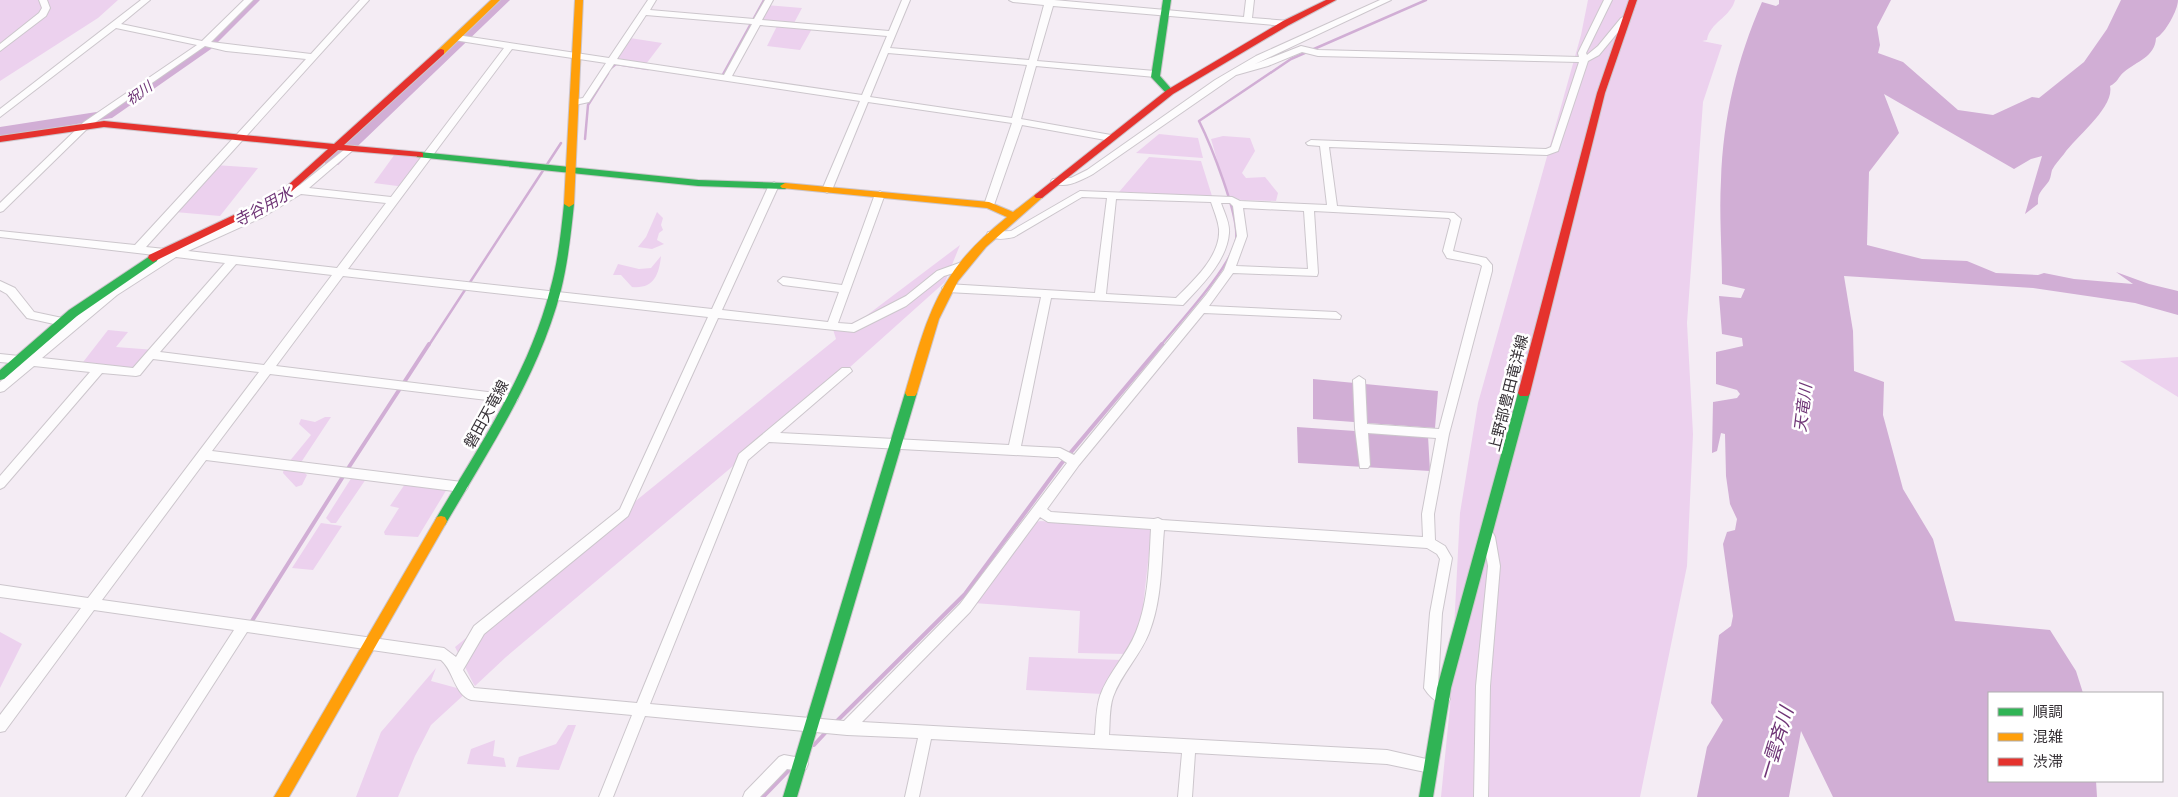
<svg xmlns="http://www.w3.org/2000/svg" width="2178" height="797" viewBox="0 0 2178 797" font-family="Montserrat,'Noto Sans JP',sans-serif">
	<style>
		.green { fill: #ecd1ee }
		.water { fill: #d1aed5 }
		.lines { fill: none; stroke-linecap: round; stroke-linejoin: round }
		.stream-far1 { stroke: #d1aed5; stroke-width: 2.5 }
		.stream { stroke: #d1aed5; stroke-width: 4 }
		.river { fill: #d1aed5; fill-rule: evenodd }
		.street-casing { stroke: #ccc6cc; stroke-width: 2 }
		.fast-casing { stroke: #ccc6cc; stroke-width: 2 }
		.slow-casing { stroke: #ccc6cc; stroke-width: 2 }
		.jam-casing { stroke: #ccc6cc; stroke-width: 2 }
		.street { fill: #fdfcfd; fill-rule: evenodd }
		.fast { fill: #30b455; fill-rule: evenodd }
		.slow { fill: #ff9f0a; fill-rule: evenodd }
		.jam { fill: #e5322d; fill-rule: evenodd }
		.labels { text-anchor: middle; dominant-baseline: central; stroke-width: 5; stroke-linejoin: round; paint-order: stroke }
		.far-water-label { font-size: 14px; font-style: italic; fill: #6f3576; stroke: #fff }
		.street-label { font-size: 15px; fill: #363136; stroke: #fff }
		.water-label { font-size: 16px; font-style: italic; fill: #6f3576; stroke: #fff }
		.near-water-label { font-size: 19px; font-style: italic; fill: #6f3576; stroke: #fff }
	</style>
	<rect width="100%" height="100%" fill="#f4ecf4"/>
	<path class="green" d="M0 0H118L98 18 0 81Z
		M1588 0H1735C1730 18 1710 22 1707 40L1702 41 1722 45 1703 102 1687 323 1693 434 1687 566 1640 797H1441L1450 706 1460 513 1478 403 1581 35Z
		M766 5 802 8 793 25 813 27 800 50 767 46 778 24 757 22Z
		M630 38 662 43 646 64 615 60Z
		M1159 134 1198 138 1203 158 1136 153Z
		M1223 136 1250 138 1255 151 1242 173 1246 178 1265 177 1278 193 1276 201 1241 200 1227 195 1211 139Z
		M395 154 428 157 405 187 374 183Z
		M1149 157 1201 161 1212 196 1119 192Z
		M215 165 258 168 220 216 175 212Z
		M657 212 663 218 661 225 663 230 659 233 657 240 664 244 652 249 638 247 646 237Z
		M960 245 945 282 840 376 506 657 475 686 473 683 455 647 836 339 832 326 850 328Z
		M661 256C659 276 653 289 632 287L621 275H613L618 264 639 269 651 268Z
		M108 330 128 332 116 347 155 350 136 372 80 366Z
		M2178 357V397L2120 361Z
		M325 417H331L298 467 307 475 302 485 296 487 283 473 284 468 311 435 299 424 301 419 315 422Z
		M352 477 366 479 336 523H331L326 518Z
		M405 484 447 489 418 537 385 535 384 532 399 508 390 506Z
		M1040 521 1152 527 1141 624 1126 654 1078 653 1080 611 974 603 1033 523Z
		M321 523 342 526 313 570 292 568Z
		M0 632 22 644 0 688Z
		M1029 657 1122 660 1102 694 1026 690Z
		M436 668 431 681 468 691 431 725 415 756 398 797H356L381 732Z
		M568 725H576L559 770 516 767 519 757 556 744Z
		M495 740 493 756 504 758 506 767 467 764 471 749Z"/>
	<path class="water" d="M1779 0H1891L1877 27 1880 45 1878 53 1903 62 1958 110 1993 115 2032 97 2039 98 2084 62 2107 29 2121 0H2178C2178 10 2165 34 2156 38 2155 57 2137 61 2124 72 2118 77 2118 82 2110 86 2115 107 2076 137 2064 154 2060 159 2055 164 2052 170 2051 173 2051 177 2049 181 2043 190 2037 192 2038 204L2025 214 2042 156 2031 159 2014 169 1884 94 1899 133 1869 172 1867 245 1922 259 1967 261 1996 273 2038 275 2044 273 2074 279 2133 284 2116 272 2149 284 2178 291V315L2135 303 2033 288 1844 276 1853 331 1854 371 1884 382 1883 415 1903 489 1933 539 1955 621 2050 630 2076 671 2083 693H1989V781H2096L2097 797H1833L1801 731 1789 797H1697L1707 747 1723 720 1711 703 1719 635 1731 626 1733 616 1723 544 1727 532 1735 530 1737 519 1730 504 1726 476 1725 434 1721 433 1717 451 1712 453 1713 402 1737 398 1740 394 1737 390 1716 384V352L1743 346 1742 338 1722 334 1719 296 1741 298 1745 289 1722 284C1722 249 1719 215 1721 180 1723 118 1737 59 1762 2L1776 6 1779 4Z
		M1313 379 1438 391 1435 428 1313 419Z
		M1297 427 1428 436 1430 471 1298 463Z"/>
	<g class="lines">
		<path class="stream-far1" d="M611 68 616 64 648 69
			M721 78 764 0
			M585 139 588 105 608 73
			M429 345 561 143
			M1161 345C1179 323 1231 267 1236 240 1240 217 1210 143 1199 121L1291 59 1426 0"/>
		<path class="stream" d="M347 470 429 344
			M250 624 344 475
			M835 723 965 594 1061 464 1162 344
			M814 745 827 731
			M763 797 790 769"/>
		<path class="river" d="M245 0H260L211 49 112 118 0 137V127L103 111 201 43Z
			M495 0H510L338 165H326L324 161 326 157Z"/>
		<defs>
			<path id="street" d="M39 0H47L50 8 46 16 0 51V44L39 13 42 8Z
				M141 0H150L121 24 202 41 244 0H253L211 42 311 54 360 0H369L146 247 174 250 256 212 292 191 294 188 300 185 349 146 352 147V151L309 188 391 197 504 48 454 40 453 38 457 35 609 58 648 0H656L650 10 754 19 765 0H773L762 20 889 31 902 0H910L890 48 1029 60 1044 5 1013 2 1009 0H1054L1244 17 1246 0H1254L1252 18 1289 21 1290 23 1286 26 1053 6 1037 61 1155 71 1159 74 1155 77 1036 66 1021 119 1111 135 1116 138 1111 141 1022 125 994 205 989 208 984 205 1012 123 868 102 832 190 827 193 822 190 860 101 614 64 589 102 575 105 570 102 572 100 583 98 606 63 512 49 348 269 712 309 769 185 774 182 779 185 722 310 828 322 839 292 783 285 778 281 783 277 842 285 875 194 880 191 885 194 838 323 852 324 906 296 937 271 962 262 967 266 966 269 944 276 906 306 854 332 718 318 628 516 484 634 463 670 474 688 637 703 739 454 842 368H850L852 371 780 433 1009 445 1041 297 947 292 942 288 947 284 1095 293 1107 198 1082 197 1014 237C1005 239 993 241 987 234L988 232 1011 231 1080 191 1232 197 1240 201 1327 205 1320 146 1308 145 1306 143 1311 140 1546 149 1551 147 1579 62 1318 56 1302 52 1268 66 1236 75 1093 174C1082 180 1062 191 1051 181L1053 179 1071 178 1087 170 1215 80 1256 56 1380 0H1391L1255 64 1301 46 1318 50 1579 57 1578 53 1604 0H1612L1586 53 1587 55 1598 46 1621 18 1624 17 1628 20 1599 55 1588 61 1558 151 1547 155 1329 147 1337 206 1454 213 1461 219 1453 251 1486 258 1492 265V271L1449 434 1434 514 1435 540 1445 546 1452 558 1442 613 1438 686 1448 695 1450 699 1448 703 1443 705C1436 702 1428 695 1424 688L1430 613 1440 559 1437 554 1427 548 1164 530C1161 565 1162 600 1149 633 1140 656 1121 674 1113 697 1109 709 1110 723 1109 735L1387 750 1435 761 1437 766 1435 771 1430 773 1387 764 1195 753 1192 797H1178L1182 753 931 739 919 797H905L918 738 847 735 645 716 613 797H599L632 715 471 700C454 694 454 671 441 660L247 632 141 797H126L234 630 94 610 5 731 0 732V715L81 608 0 597V585L88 598 259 372 153 359 140 375 136 376 102 373 4 487 0 489V476L90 372 34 366 4 391 0 392V382L21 364 0 362V354L29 357 66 325 63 326 27 318 7 294 0 290V281L15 288 34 312 67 319V324L109 290 163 256 0 237V231L135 245 306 59 226 51 205 46 90 126 3 211 0 212V203L84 122 197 45 116 28 0 117V109ZM646 15 752 24 724 75 617 59ZM760 25 887 36 862 95 732 76ZM888 53 1027 65 1012 118 870 97ZM301 194 386 203 337 268 188 251 263 217ZM1116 199 1211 202C1214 211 1218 220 1219 229 1221 256 1193 281 1176 298L1106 294ZM1221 203H1230L1233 206 1237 236 1224 270 1206 295 1074 455 1060 448 1021 446 1051 298 1183 305C1201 286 1227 261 1229 233 1230 223 1224 212 1221 203ZM1243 208 1304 211 1308 269 1236 266 1247 236ZM1314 211 1449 218 1451 220 1443 251 1447 258 1479 264 1482 266 1439 429 1367 424 1365 380 1359 376 1353 380 1355 428 1360 468H1368L1370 465 1368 433 1436 438 1422 514 1423 537 1162 520 1158 518 1154 519 1051 512 1047 509 1079 465 1204 313 1340 319 1341 316 1336 312 1209 306 1233 273 1317 276 1318 273ZM176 257 225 263 133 368 42 358 117 295ZM236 264 332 275 264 365 160 352ZM343 276 708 317 620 509 474 626 456 657 444 648 102 600 206 460 462 492 466 490 468 487 466 484 462 482 212 451 270 374 512 403 516 402 518 399 516 396 512 395 276 366ZM769 442 1052 457H1058L1067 463 960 604 844 721 650 704 748 460ZM1040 517 1048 522 1151 529C1149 564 1149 600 1136 632 1127 655 1108 673 1100 696 1096 709 1096 722 1095 735L862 722 970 612Z
				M1489 532 1493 533 1495 537 1500 566 1490 686 1488 797H1474L1476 686 1488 566 1483 537 1485 533Z
				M784 755 806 759 808 764 806 769 801 771 787 769 760 797H743L745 792 779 757Z"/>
			<path id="fast" d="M1163 0H1171L1160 76 1174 92 1170 95 1167 94 1151 77Z
				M420 152 698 180 785 183 790 186 785 189 698 186 417 157V153Z
				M569 201 574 204C571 233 568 262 561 290 539 375 489 450 445 525L441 526 437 525 435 521 437 517C480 445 529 372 550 290 558 262 561 233 564 204Z
				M153 254 158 258 157 261 77 316 4 379 0 380V370L69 310Z
				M911 389 915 390 917 393 797 797H783L905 393 907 390Z
				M1524 389 1528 390 1530 393 1451 688 1433 797H1419L1437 688 1518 393 1520 390Z"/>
			<path id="slow" d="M491 0H500L444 54H438V50Z
				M575 0H583L574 204 569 207 564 204Z
				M785 183 989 202 1013 212 1036 194 1039 193 1044 196 986 247 958 281 939 319 917 393 915 396H907L905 393C917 353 927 310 951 275 966 252 986 234 1007 217L987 208 782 188 780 186Z
				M441 516 445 517 447 521 445 525 289 797H274L437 517Z"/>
			<path id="jam" d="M1326 0H1336L1289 25 1173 94 1042 198H1036L1034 196 1036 194 1167 90 1283 21Z
				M1629 0H1637L1605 93 1530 393 1528 396H1520L1518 393 1597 93Z
				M441 49 444 50V54L344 145 420 152 423 153V157L338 150 292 191 259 210 153 262 148 258 149 255 253 206 286 187 328 149 104 127 0 142V136L104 121 334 144 438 50Z"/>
		</defs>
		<use href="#street" class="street-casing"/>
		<use href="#fast" class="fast-casing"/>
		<use href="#slow" class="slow-casing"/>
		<use href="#jam" class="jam-casing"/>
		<use href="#street" class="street"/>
		<use href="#fast" class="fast"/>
		<use href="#slow" class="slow"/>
		<use href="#jam" class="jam"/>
	</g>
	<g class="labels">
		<g class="far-water-label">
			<text transform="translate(139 93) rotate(-35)">祝川</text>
		</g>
		<g class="street-label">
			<text transform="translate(1508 393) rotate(-76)">上野部豊田竜洋線</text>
			<text transform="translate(486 414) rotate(-61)">磐田天竜線</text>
		</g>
		<g class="water-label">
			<text transform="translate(263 207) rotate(-29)">寺谷用水</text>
			<text transform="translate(1803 408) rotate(-83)">天竜川</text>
		</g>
		<g class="near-water-label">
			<text transform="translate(1776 744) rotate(-73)">一雲斉川</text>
		</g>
	</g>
	<rect x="1988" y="692" width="175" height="90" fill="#ffffff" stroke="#afadaf"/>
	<rect x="1998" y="708" width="25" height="8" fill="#30b455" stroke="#afadaf"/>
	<text x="2033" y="717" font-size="15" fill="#363136">順調</text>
	<rect x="1998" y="733" width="25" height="8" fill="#ff9f0a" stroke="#afadaf"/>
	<text x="2033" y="742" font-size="15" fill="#363136">混雑</text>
	<rect x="1998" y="758" width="25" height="8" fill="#e5322d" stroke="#afadaf"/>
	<text x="2033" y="767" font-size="15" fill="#363136">渋滞</text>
</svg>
